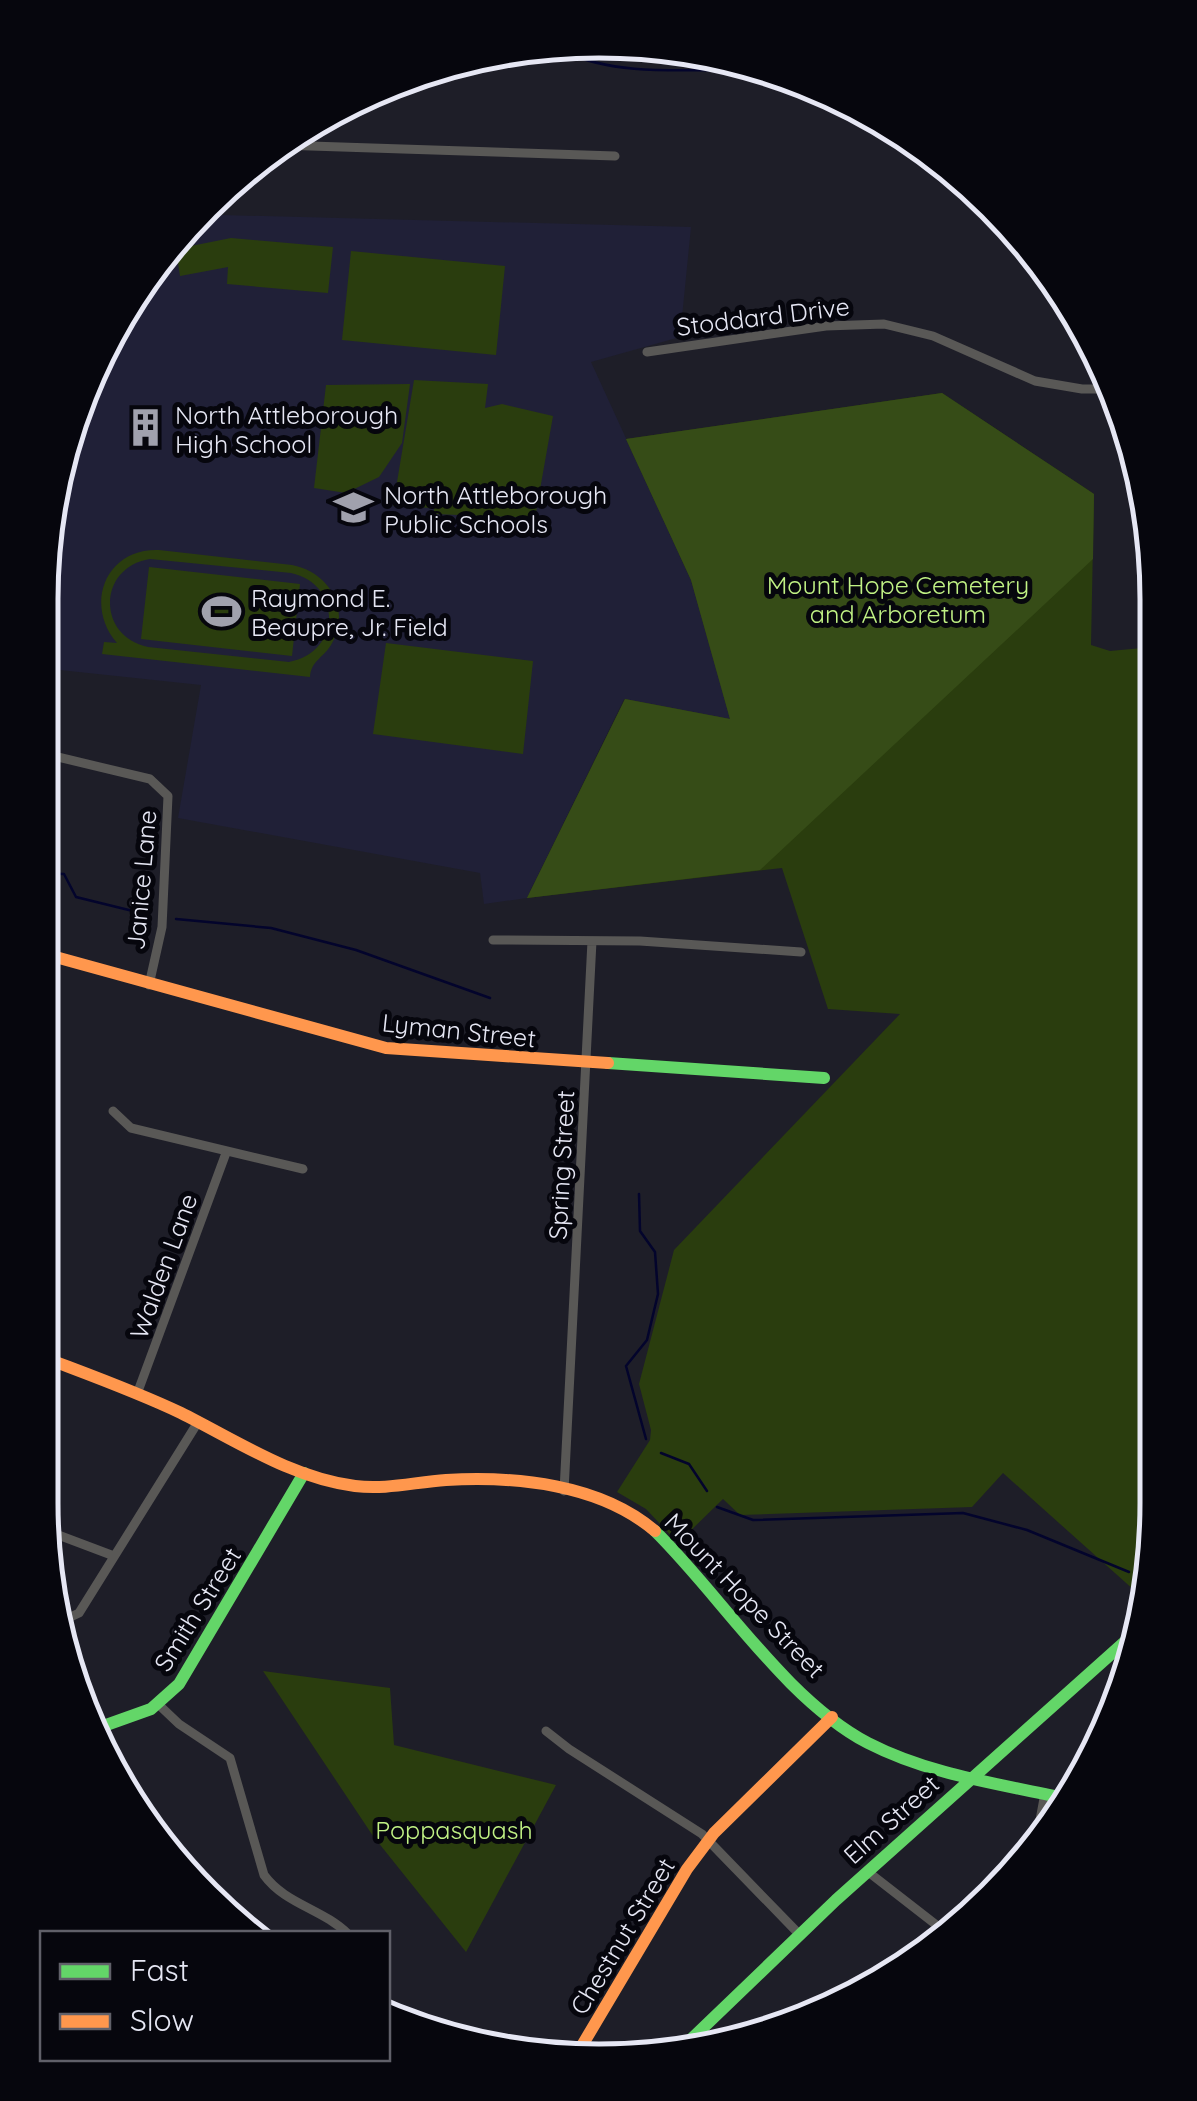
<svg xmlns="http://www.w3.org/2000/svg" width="1197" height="2101" viewBox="0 0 1197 2101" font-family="Quicksand,sans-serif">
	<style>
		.built { fill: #202037 }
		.green { fill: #2a3d0e; fill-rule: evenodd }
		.forest { fill: #364c17 }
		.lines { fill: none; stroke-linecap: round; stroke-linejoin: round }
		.stream { stroke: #03042c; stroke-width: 2.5 }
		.street { stroke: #595856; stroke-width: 9 }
		.fast { stroke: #63d668; stroke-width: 12 }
		.slow { stroke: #ff974d; stroke-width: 12 }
		.labels { text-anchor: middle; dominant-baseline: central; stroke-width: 10; stroke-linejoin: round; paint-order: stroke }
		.street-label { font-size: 25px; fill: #e6e7f4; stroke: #06060d }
		.poi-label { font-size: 25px; fill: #e6e7f4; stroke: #06060d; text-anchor: start }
		.park-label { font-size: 25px; fill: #c1f285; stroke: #06060d }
		.rim { fill: none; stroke: #e6e7f4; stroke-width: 5 }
	</style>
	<rect width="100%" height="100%" fill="#1e1e28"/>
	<path class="built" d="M220 215 691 227 680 337 591 362 691 580 731 720 624 699 527 898 484 904 480 873 178 818 201 685 41 668V563L59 453 115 319 202 220Z"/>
	<path class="green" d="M231 238 333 247 328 293 227 284 228 267 180 276 176 249Z
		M351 251 505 266 496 355 342 340Z
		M414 380 488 384 485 408 502 404 553 416 535 518 434 514V508L393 506Z
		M410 384 402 443 379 477 346 493 314 488 326 385Z
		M942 393 1094 494 1091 645 1110 651 1153 647 1156 1538 1144 1599 1003 1473 972 1507 740 1515 723 1499 678 1543 646 1509 617 1492 650 1440 651 1430 639 1384 674 1250 900 1014 828 1009 782 868 527 898 625 699 730 719 691 580 626 439Z
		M159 550 292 565C329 572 352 610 331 645 323 658 311 661 310 677L102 654 104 642 117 643C84 605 105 548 159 550ZM150 559 291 573C343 584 341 653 289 662L148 647C96 636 98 567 150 559Z
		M149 567 300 584 292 656 141 639Z
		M386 643 533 661 523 754 373 734Z
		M263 1671 390 1688 394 1745 556 1785 466 1952 373 1836Z"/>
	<path class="forest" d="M549 53 548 58 490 59 481 65 443 64 455 59Z
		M942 393 1094 494 1093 559 760 870 527 898 625 699 730 719 691 580 626 439Z"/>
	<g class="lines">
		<path class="stream" d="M565 52C619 77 688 69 747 70
			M41 873 64 874 76 897 145 914
			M176 919 271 928 356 950 490 998
			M639 1194 640 1231 655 1252 658 1294 647 1340 626 1366 646 1439
			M661 1453 689 1464 707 1491
			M717 1507 753 1520 963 1513 1027 1530 1129 1572"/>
		<path class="street" d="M280 145 615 156
			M647 352 826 326 884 324 933 336 1035 381 1082 389H1113
			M1152 570 1147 582 1153 591
			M41 753 150 779 168 796 162 927 149 985
			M493 940 640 941 801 952
			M113 1111 131 1128 303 1169
			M137 1394 226 1153
			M564 1491 592 941
			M45 1530 114 1556
			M60 1622 79 1613 198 1422
			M159 1705 179 1724 230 1758 264 1875C285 1904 323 1909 348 1934
			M546 1731 569 1749 702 1834 799 1934
			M1037 1836 1045 1793
			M867 1871 948 1934"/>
		<path class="fast" d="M608 1063 824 1078
			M655 1531C721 1596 786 1700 868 1743 930 1775 1001 1784 1068 1799
			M95 1729 151 1709 179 1684 304 1473
			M681 2049 836 1900 1138 1630"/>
		<path class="slow" d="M41 953 386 1048 608 1063
			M40 1356C87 1374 135 1391 181 1413 237 1441 292 1478 355 1486 386 1490 415 1482 446 1480 516 1476 600 1484 655 1531
			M577 2054 687 1869 714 1833 832 1717"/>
	</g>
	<defs>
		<symbol id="building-bare" viewBox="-9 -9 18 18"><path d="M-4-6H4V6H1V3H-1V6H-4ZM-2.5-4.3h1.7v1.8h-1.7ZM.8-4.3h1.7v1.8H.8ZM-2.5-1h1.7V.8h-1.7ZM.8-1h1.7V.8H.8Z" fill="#a0a1ad" stroke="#06060d" stroke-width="2.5" paint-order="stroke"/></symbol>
		<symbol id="school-bare" viewBox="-9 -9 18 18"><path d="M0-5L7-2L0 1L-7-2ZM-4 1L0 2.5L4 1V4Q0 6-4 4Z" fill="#a0a1ad" stroke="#06060d" stroke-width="2.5" paint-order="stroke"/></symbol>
		<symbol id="stadium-bare" viewBox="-9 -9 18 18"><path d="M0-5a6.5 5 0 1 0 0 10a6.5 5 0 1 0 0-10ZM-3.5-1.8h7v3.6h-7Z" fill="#a0a1ad" stroke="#06060d" stroke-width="2.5" paint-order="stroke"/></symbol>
	</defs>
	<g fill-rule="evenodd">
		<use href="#building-bare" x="118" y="400" width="55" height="55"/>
		<use href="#school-bare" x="326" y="480" width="55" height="55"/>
		<use href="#stadium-bare" x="194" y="584" width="55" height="55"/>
	</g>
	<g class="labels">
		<g class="street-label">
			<text transform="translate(763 316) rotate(-7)">Stoddard Drive</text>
			<text transform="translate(141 880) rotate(-85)">Janice Lane</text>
			<text transform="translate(459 1030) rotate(6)">Lyman Street</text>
			<text transform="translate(561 1165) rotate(-87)">Spring Street</text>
			<text transform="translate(163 1266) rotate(-70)">Walden Lane</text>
			<text transform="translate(745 1595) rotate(46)">Mount Hope Street</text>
			<text transform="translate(197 1609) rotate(-58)">Smith Street</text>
			<text transform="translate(891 1819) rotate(-42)">Elm Street</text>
			<text transform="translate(622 1936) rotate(-59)">Chestnut Street</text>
		</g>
		<g class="poi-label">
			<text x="175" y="414">North Attleborough<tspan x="175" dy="29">High School</tspan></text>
			<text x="384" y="494">North Attleborough<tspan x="384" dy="29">Public Schools</tspan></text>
			<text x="251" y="597">Raymond E.<tspan x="251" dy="29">Beaupre, Jr. Field</tspan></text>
		</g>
		<g class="park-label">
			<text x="898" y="584">Mount Hope Cemetery<tspan x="898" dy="29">and Arboretum</tspan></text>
			<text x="454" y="1829">Poppasquash</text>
		</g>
	</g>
	<path d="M0 0H1197V2101H0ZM599 58H599A541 541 0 0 1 1140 599V1503A541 541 0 0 1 599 2044H599A541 541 0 0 1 58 1503V599A541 541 0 0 1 599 58Z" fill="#06060d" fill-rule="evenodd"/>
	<path class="rim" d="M599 58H599A541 541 0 0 1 1140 599V1503A541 541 0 0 1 599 2044H599A541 541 0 0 1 58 1503V599A541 541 0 0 1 599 58Z"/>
	<rect x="40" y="1931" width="350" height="130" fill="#06060d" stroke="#606069" stroke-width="2.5"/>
	<rect x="60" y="1964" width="50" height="15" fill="#63d668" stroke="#606069" stroke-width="2.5"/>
	<text x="130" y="1981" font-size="30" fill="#e6e7f4">Fast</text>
	<rect x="60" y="2014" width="50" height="15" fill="#ff974d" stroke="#606069" stroke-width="2.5"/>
	<text x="130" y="2031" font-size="30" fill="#e6e7f4">Slow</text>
</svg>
